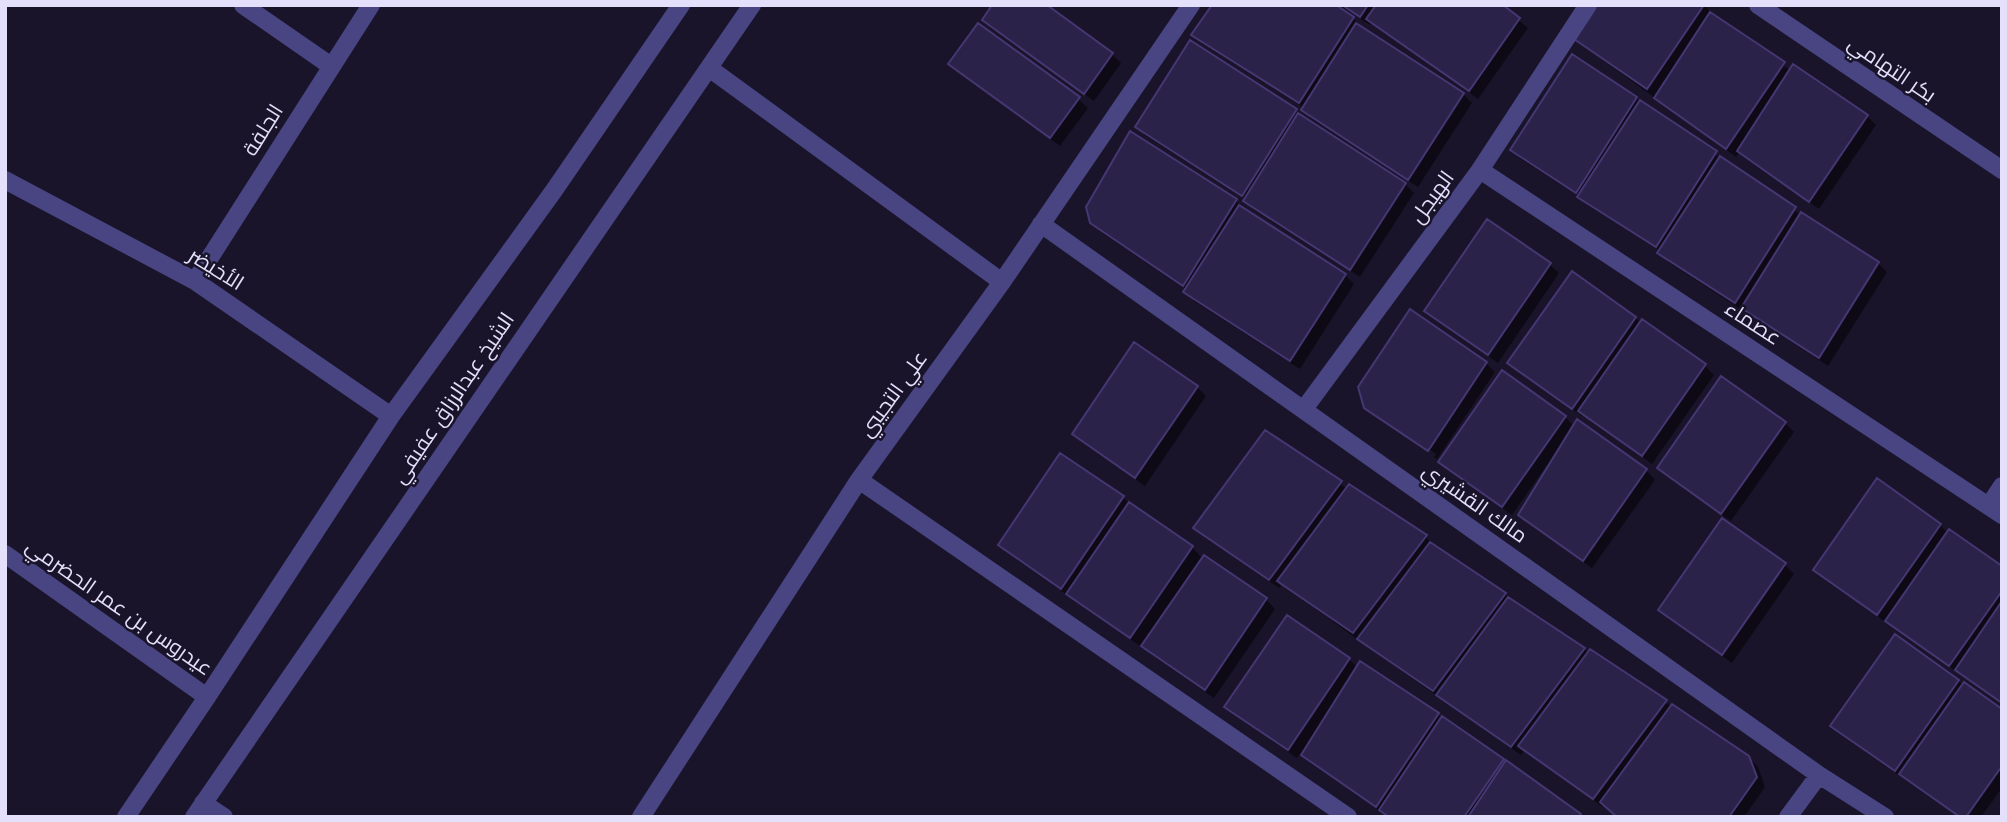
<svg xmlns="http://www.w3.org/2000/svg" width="2007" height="822" viewBox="0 0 2007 822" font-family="'Fira Sans',Cairo,sans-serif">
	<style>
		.shadow { fill: #0007 }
		.building { fill: #2b2249; stroke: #443772; stroke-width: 2 }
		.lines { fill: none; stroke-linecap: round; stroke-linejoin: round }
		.minor { stroke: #494583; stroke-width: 18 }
		.labels { text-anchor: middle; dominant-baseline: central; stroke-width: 5; stroke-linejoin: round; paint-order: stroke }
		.street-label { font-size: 21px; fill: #e4e0fc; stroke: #19142a }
	</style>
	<rect width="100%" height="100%" fill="#19142a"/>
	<path class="shadow" d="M1339 5H1500L1528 28 1478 99 1372 22 1370 25Z
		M1598 5H1705L1712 15 1791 71 1867 116 1876 125 1819 209 1748 160 1740 151 1736 157 1586 48 1576 38Z
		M1348 13 1362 27 1463 94 1472 103 1418 187 1312 119 1303 110 1304 108 1203 44 1194 35Z
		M984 20 1112 54 1121 63 1094 101 993 29Z
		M951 64 1078 99 1088 108 1060 146 960 73Z
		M1636 98 1801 215 1878 263 1887 272 1828 366 1668 262 1659 253 1660 251 1589 206 1581 198 1521 159 1512 150Z
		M1296 110 1305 119 1405 184 1414 193 1360 277 1254 210 1246 200 1146 136 1137 127Z
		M1131 133 1236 201 1245 210 1345 275 1354 284 1300 369 1194 301 1185 292 1186 290 1101 232 1091 222Z
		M1549 264 1559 273 1498 363 1436 320 1427 311Z
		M1411 312 1486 363 1495 372 1437 459 1434 457 1436 454 1371 410Z
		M1635 318 1705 366 1714 375 1652 464 1583 414 1582 416 1518 372 1509 363Z
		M1502 372 1565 417 1574 426 1646 470 1655 480 1592 568 1529 524 1520 515 1549 467 1547 465 1512 515 1449 470 1440 461Z
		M1197 387 1206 396 1145 486 1083 443 1074 434Z
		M1785 423 1794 432 1731 521 1668 477 1659 468Z
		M1266 432 1347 489 1425 536 1434 546 1505 594 1514 603 1748 757 1758 767 1765 787 1744 817H1618L1605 805 1603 807 1524 751 1521 755 1369 648 1282 584 1279 588 1204 536 1195 527Z
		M1123 498 1192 547 1203 559 1204 557 1266 599 1275 609 1214 698 1152 655 1141 644 1140 646 1078 603 1009 554 1000 545Z
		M1723 520 1785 565 1794 574 1732 663 1669 619 1660 609Z
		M1940 525 1948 533 2002 568V704L1896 629 1888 621 1887 623 1824 579 1815 569Z
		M1287 617 1349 659 1358 668 1361 664 1438 715 1582 817H1388L1312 764 1301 753 1297 758 1236 716 1226 707Z
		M1958 681 2002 711V788L1981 817H1959L1841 735 1832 726Z"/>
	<path class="building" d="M992 5H1047L1113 53 1084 94 982 20Z
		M1212 5H1336L1354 17 1299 103 1191 35Z
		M1342 5H1368L1360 17Z
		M1376 5H1503L1520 18 1469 91 1366 19Z
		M1596 5H1704L1647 89 1574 39Z
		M1710 12 1785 62 1726 149 1654 98Z
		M978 23 1080 97 1050 138 948 64Z
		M1356 23 1464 93 1408 180 1301 110Z
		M1190 40 1297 109 1242 196 1135 127Z
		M1572 54 1637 97 1576 193 1510 150Z
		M1793 64 1868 115 1809 202 1737 151Z
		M1640 100 1717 151 1656 247 1577 197Z
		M1298 113 1406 183 1350 270 1243 201Z
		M1130 131 1237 199 1183 286 1090 223 1086 207Z
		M1720 156 1796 207 1735 303 1657 253Z
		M1239 205 1346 274 1290 361 1183 292Z
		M1801 212 1879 262 1819 358 1741 308Z
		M1487 219 1551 263 1488 355 1424 311Z
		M1572 271 1636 317 1572 409 1507 363Z
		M1410 309 1487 362 1428 451 1364 408 1358 387Z
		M1642 319 1706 364 1642 456 1578 411Z
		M1134 342 1198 386 1135 478 1072 434Z
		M1502 370 1566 416 1502 507 1438 462Z
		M1721 376 1786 422 1721 514 1657 468Z
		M1577 419 1647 469 1583 561 1518 515Z
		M1265 430 1342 481 1269 580 1193 528Z
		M1060 453 1124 496 1061 589 998 545Z
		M1877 478 1941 524 1877 615 1813 570Z
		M1349 484 1427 535 1353 633 1277 581Z
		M1129 502 1193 546 1130 638 1066 594Z
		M1722 518 1786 563 1722 655 1658 610Z
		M1949 529 2002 566V591L1949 666 1885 621Z
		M1430 542 1506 593 1433 691 1357 639Z
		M1204 555 1267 598 1205 690 1141 646Z
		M1508 597 1585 648 1511 747 1436 695Z
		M2002 601V703L1955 670Z
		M1287 615 1350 658 1288 750 1224 707Z
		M1895 634 1959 680 1895 771 1830 726Z
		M1590 649 1667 700 1593 799 1518 746Z
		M1360 661 1439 713 1376 807 1301 755Z
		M1964 682 2002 709V766L1966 817H1960L1899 774Z
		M1672 704 1749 756 1757 777 1729 817H1617L1600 802Z
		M1442 716 1504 759 1464 817H1389L1379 810Z
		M1506 760 1581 814 1579 817H1468Z"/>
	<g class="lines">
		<path class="minor" d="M243 5 331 66
			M1758 5 2002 170
			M709 68 1002 282
			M1480 170 2002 515
			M5 180 195 281 391 416
			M1041 224 1819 775 1885 817
			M195 281 371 5
			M1304 409 1480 170 1588 5
			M859 480 1348 817
			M1989 506 2002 486
			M5 554 207 697
			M203 803 224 817
			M126 817 207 697 391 416 555 189 681 5
			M194 817 752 5
			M641 817 859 480 1002 282 1191 5
			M1788 817 1819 775"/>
	</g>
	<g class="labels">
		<g class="street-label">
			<text transform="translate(1892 69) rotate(34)">بكر التهامي</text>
			<text transform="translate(263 130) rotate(-58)">الجلفة</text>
			<text transform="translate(1432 197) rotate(-54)">الهيجل</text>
			<text transform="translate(216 269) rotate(32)">الأخيضر</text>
			<text transform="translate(1753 323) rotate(33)">عصماء</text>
			<text transform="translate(893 394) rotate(-54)">علي التجيبي</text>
			<text transform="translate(453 398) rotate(-56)">الشيخ عبدالرزاق عفيفي</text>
			<text transform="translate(1475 503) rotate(35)">مالك القشيري</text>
			<text transform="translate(119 607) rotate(35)">عيدروس بن عمر الحضرمي</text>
		</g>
	</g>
	<rect width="2007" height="822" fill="none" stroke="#e4e0fc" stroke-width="14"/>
</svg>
